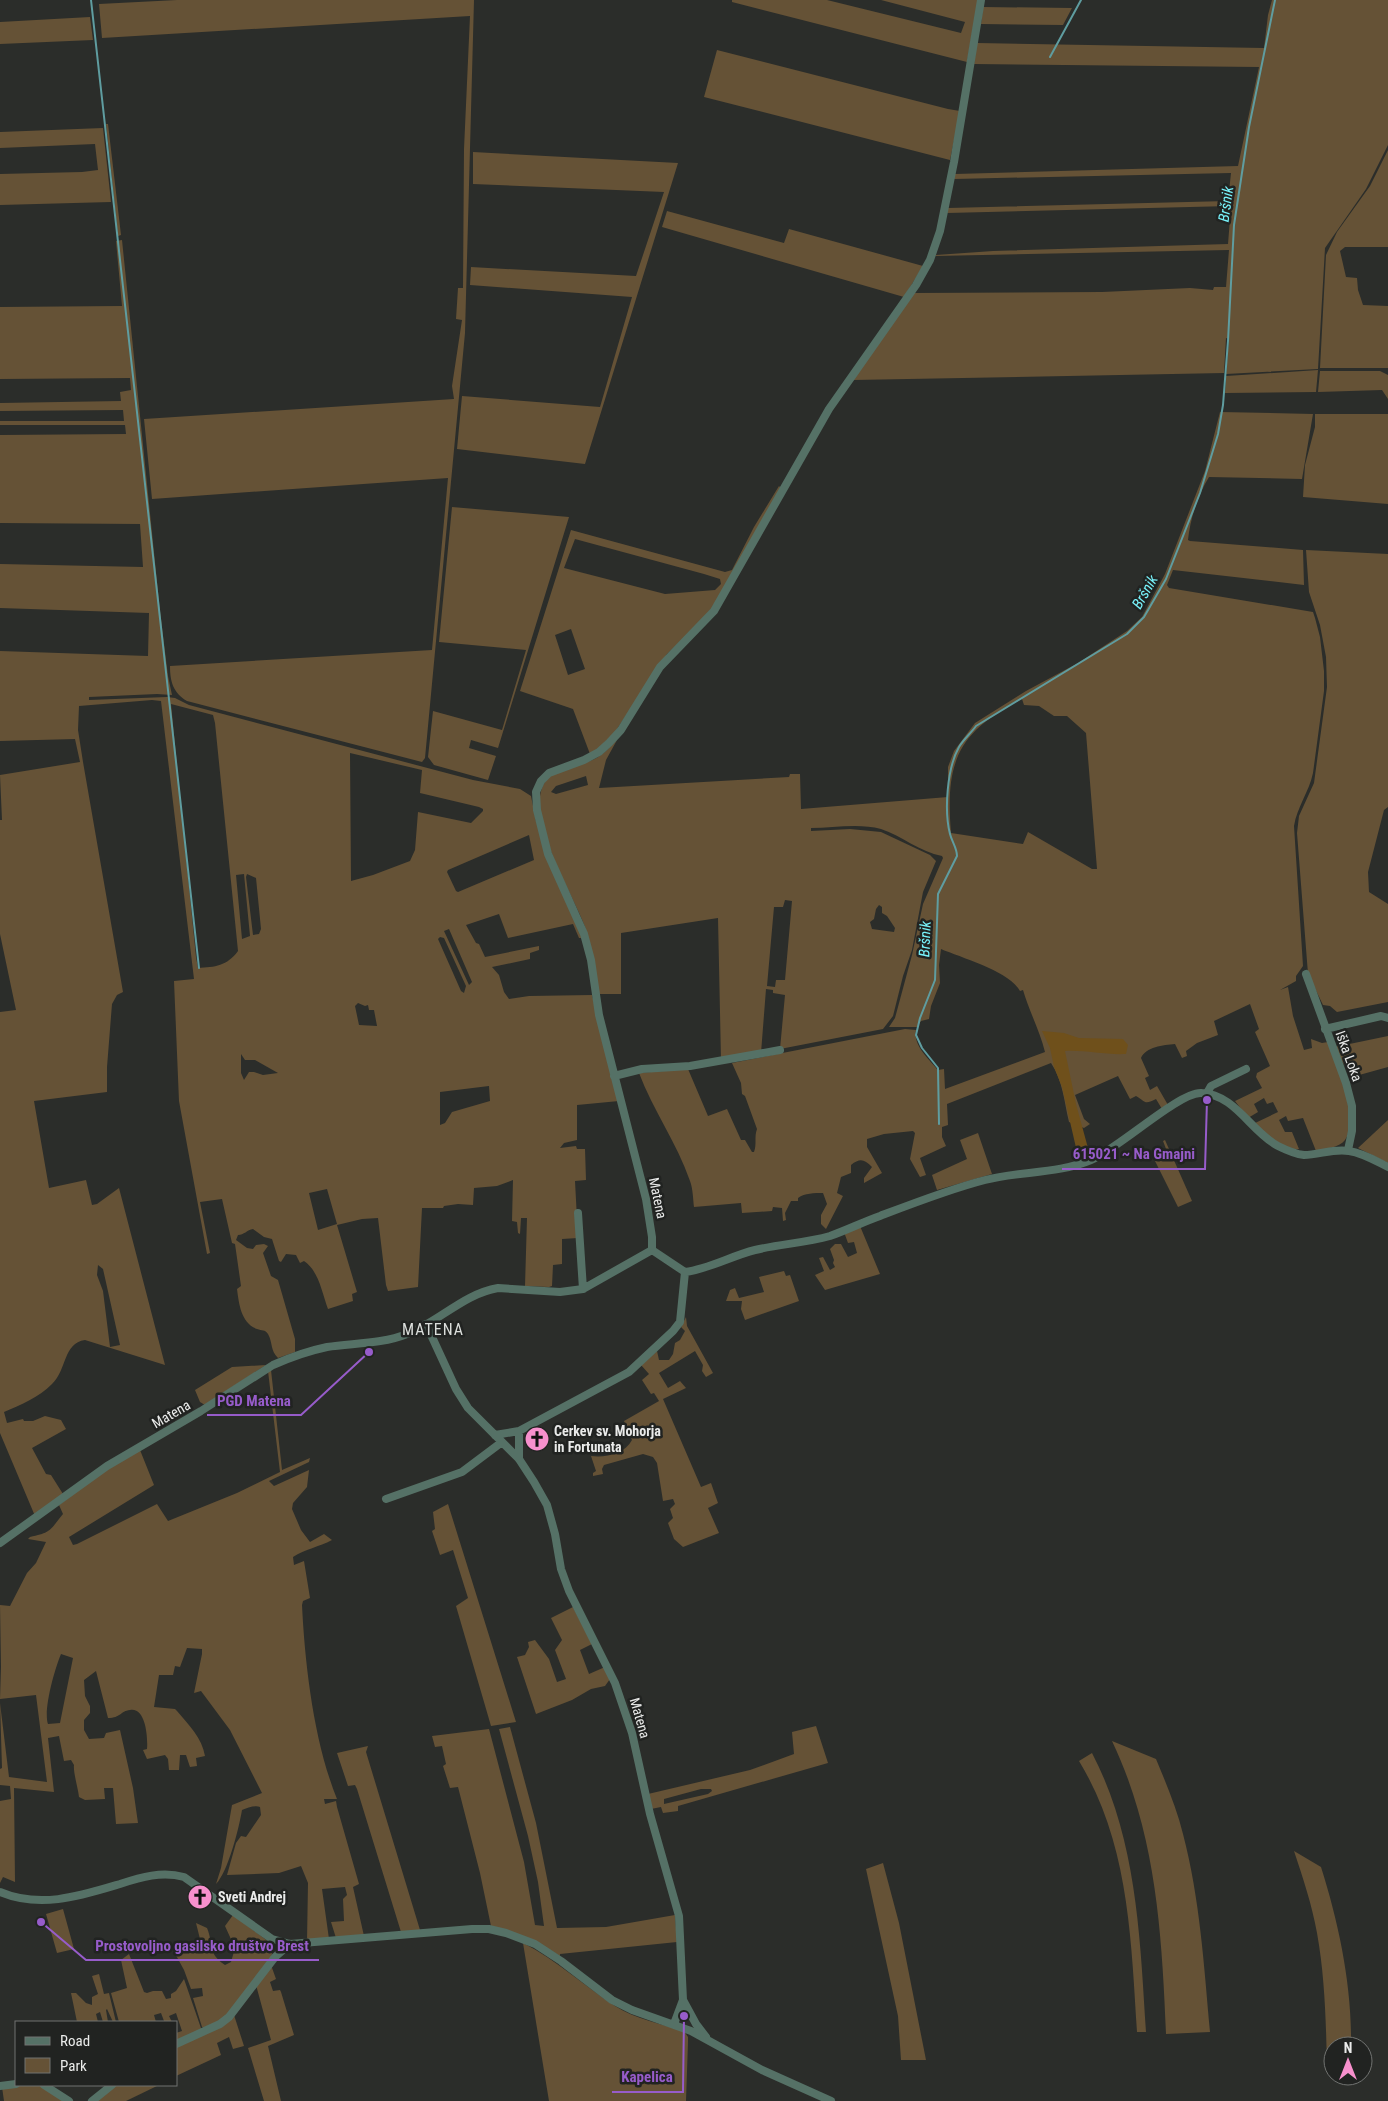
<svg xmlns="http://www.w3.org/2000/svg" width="1388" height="2101" viewBox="0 0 1388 2101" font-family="'Roboto Condensed',sans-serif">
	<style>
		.green { fill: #655236; fill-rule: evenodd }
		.forest { fill: #6f501b }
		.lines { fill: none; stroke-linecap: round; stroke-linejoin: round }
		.stream { stroke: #5f9da0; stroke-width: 2 }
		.minor { stroke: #557166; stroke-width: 8 }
		.labels { text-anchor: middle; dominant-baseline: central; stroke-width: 5; stroke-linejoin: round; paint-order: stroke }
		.street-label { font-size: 14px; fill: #eaebea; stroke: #212321 }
		.poi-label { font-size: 14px; font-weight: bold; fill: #eaebea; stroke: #212321; text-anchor: start }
		.water-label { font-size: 15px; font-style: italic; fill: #78f3fb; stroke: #212321 }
		.quarter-label { font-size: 16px; letter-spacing: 1px; fill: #dbdedb; stroke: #212321 }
		.leader { fill: none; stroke: #975cca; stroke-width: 2 }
		.callout-dot { fill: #975cca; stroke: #212321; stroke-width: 2 }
		.callout-label { font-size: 15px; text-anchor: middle; font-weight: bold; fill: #975cca; stroke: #212321; stroke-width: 5; stroke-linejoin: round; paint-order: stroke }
	</style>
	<rect width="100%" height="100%" fill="#2b2d2a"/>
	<path class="green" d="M177 0H474L465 333 425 758 422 762 187 701C173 693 170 681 170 666L432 650 448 478 152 499 144 419 454 399 452 386 462 320 456 319 458 288H463L464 149 470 16 102 38 99 4Z
		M732 0H827L961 33 965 22 881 0H978L967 62 732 2Z
		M1272 0H1388V145L1366 189 1325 248 1318 369 1226 374 1229 339 1226 338 1224 373 853 380 914 293 1102 292 1190 288 1213 290 1214 287H1226L1229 250 935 256 936 255 993 251 1228 244 1231 206 947 213 948 208 1228 201 1231 173 954 179 955 174 1238 166 1259 67 974 64 977 43 1264 48 1268 15Z
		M983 7 1072 8 1063 25 981 24Z
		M90 17 93 40 0 44V22Z
		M717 50 948 109 960 111 950 160 704 97Z
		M106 124H108L121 235 118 236Z
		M103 128 111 202 0 205V174L82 172 98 170 95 144 0 148V132Z
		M1388 150V247H1345L1340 251 1346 277 1357 278 1358 290 1363 305 1388 306V368H1320L1326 255 1337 232 1370 186Z
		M473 152 678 163 585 464 457 449 462 396 600 407 632 297 470 285 471 267 636 276 664 192 473 184Z
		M667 211 784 243 789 229 923 266 904 297 662 227Z
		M122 240 160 611 168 676 172 695 157 694 89 697V700L167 697 175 698 189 705 473 780 520 789 531 796 536 821 582 938H579L573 924 508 938 499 914 466 925 476 943 479 944 485 957 539 946V950L530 953V959L492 967 499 975 504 992 509 999 529 996 592 995 619 1101 577 1105V1140L564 1143 560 1148 576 1146 577 1149H585L586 1180 575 1181 578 1238 562 1239V1264L553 1265 552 1286 549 1287 525 1286 527 1218H521L520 1234 518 1233 517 1222 512 1221 513 1180 497 1186 474 1188 473 1205 458 1204 444 1206 443 1208H422L418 1287 388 1291 386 1285 378 1218 362 1219 337 1225 357 1292 352 1294 353 1301 328 1309C322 1293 319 1271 304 1261L300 1263 296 1255 286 1254 281 1262 279 1261 272 1239 264 1237 253 1229C247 1230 244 1235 238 1235L236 1240 247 1248 253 1249 256 1245 264 1244 268 1246 263 1253 271 1276 278 1280 295 1339V1352L278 1358C270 1350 273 1343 268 1334 265 1329 262 1331 257 1329 241 1323 239 1304 237 1289L241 1286 235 1244 232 1243 222 1199 200 1202 210 1253 207 1254 179 1101 174 981 194 979 161 701 152 700 79 706 78 730 83 762 123 992 117 995 112 1004 107 1067V1092L34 1101 49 1188 86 1180 92 1205 97 1204 119 1188 165 1365 85 1340C63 1343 67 1370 52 1384 39 1397 21 1405 4 1412L7 1423 23 1419 24 1421H33L45 1416 61 1420 66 1429 32 1448 46 1474 51 1475 63 1494 35 1516 0 1433V1012L16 1010 0 934V820H2L0 775 80 762 75 739 0 741V651L148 656 149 613 0 608V564L143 567 140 524 0 523V435L126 434 125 425H0V421H124L123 410 0 411V403L121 401 120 392 131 390 130 378 0 379V307L122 306 116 241ZM171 704 213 715 215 723 238 951C227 966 215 967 198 968L196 957ZM350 753 422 770 420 793 479 807 483 809V811L471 823 418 812 415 850 410 861 373 875 351 881ZM529 835 534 860 458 892 456 891 447 872 448 870ZM244 874 250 936 242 939 236 875ZM247 874 256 878 261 929 259 934 253 935 246 877ZM449 929 472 982 469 985 444 931ZM440 937 444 938 466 986 464 993 461 991 438 939ZM358 1003 365 1006 368 1005 369 1010H374L377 1026 359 1025 355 1006ZM241 1054 245 1060H255L278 1073 263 1075 254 1072H249L244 1080 241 1073ZM489 1086 490 1101 452 1112 445 1123 440 1125V1092ZM327 1189 337 1224 318 1230 309 1193ZM98 1265 103 1269 120 1345 110 1347 103 1291 97 1275Z
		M1318 370 1316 392 1225 393 1226 376Z
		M1320 371H1380L1388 375V399L1382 390 1318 392Z
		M1220 412 1313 414 1302 479 1209 477C1198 495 1190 519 1188 540L1190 541 1303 550 1304 585 1173 570 1167 585 1169 588 1313 612 1315 618 1320 637 1324 671V691L1313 773C1309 792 1297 807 1294 826L1303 966 1296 976V981L1280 990 1288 987 1293 1016 1304 1050 1312 1048 1311 1039 1322 1043 1328 1042C1336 1065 1360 1118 1345 1140 1339 1148 1324 1149 1316 1151L1303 1118 1288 1121 1286 1116 1279 1120 1285 1132H1292L1299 1149C1283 1152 1266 1134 1253 1124L1278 1112 1273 1102 1267 1104 1264 1098 1254 1104 1258 1112 1248 1118 1235 1101 1262 1088 1256 1077 1257 1073 1270 1066 1255 1032 1259 1029 1250 1004 1214 1021 1218 1035 1197 1043 1186 1051 1187 1056 1182 1058 1175 1044C1163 1045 1146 1047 1141 1058L1149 1076 1145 1078 1150 1090 1157 1086 1168 1105 1162 1109 1156 1099C1144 1105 1146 1102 1136 1096L1130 1099 1118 1076 1075 1095 1084 1119 1090 1124 1084 1128 1069 1122C1064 1101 1063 1081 1051 1063L947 1104 948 1125 942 1127V1137L946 1146 920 1158 926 1175 920 1177 910 1159 915 1133 913 1131 884 1134 867 1139V1147L882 1173 864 1183V1178L872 1167C864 1159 860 1158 851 1165V1173L841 1177 837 1193 843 1196 826 1229 821 1224V1215L827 1204 823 1193C814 1193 805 1193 798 1198V1201H791L785 1213 786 1220 783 1221 782 1208 773 1207 772 1211 742 1213 741 1203 694 1207C693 1199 693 1189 690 1181 677 1143 653 1110 639 1073L688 1069 708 1116 727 1109 741 1140H745L752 1152H754C757 1144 754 1137 757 1129L745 1096 742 1094 741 1083 732 1063 905 1029 916 1030C913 1046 929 1059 938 1070L944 1069 945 1089 1045 1052C1040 1031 1029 1011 1023 990L1020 991C1009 971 962 958 941 949L939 965 940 983 931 1006 929 1019 921 1021 917 1027H889L895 1018 912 955 923 904 943 858 942 856C920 852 902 836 881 829 859 823 833 828 811 828V831L850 829 881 832 930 855 936 861 923 892 912 950 903 976 893 1016 883 1029 780 1049 785 995 773 993V990L766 989 761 1053 721 1060 718 918 621 933V994H598C594 972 592 948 585 927 573 893 519 810 548 778 559 767 576 766 590 761 601 757 609 748 617 740L606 760 599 788 789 777 790 774H800L801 809 948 797V767L954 751 975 723 1026 691 1078 663 1127 631 1142 617 1165 574 1205 471ZM1022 699 1024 705 1039 706 1054 716H1067L1086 733 1097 869H1092L1028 832 1023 844 951 833C945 761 958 732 1022 699ZM586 776 588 785 556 794 551 792 556 786ZM785 900 792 901 785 980H776L775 987 767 986 774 907H783ZM879 905 882 907V913L887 916 895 928 894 932 872 929 870 922 874 919 876 909Z
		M1315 414H1388V504L1303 497 1305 465 1315 427Z
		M779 486 781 488 716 603 697 626 667 654 615 732 597 750 590 754 573 709 520 691 571 530 725 572 732 570 754 527ZM575 539 704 574 720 579 721 584 715 590 665 594 564 568ZM571 629 585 669 568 675 555 635Z
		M452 507 569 517 498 748 471 740 469 748 496 756 488 780 434 765 428 757 433 711 502 730 526 650 439 642Z
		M1306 550 1388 554V807L1384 810 1368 872 1369 892 1388 904V1002L1337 1012 1330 1006 1323 1005 1308 974 1297 833 1299 816 1314 783 1327 687 1326 657 1320 625 1309 592Z
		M1388 1036V1067L1352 1077C1346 1066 1339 1059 1335 1047Z
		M1388 1120V1163L1358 1148Z
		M978 1133 992 1174 937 1190 932 1175 967 1159 960 1140Z
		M1165 1140 1192 1201 1178 1207 1155 1161 1168 1154 1163 1141Z
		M860 1226 880 1274 825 1290 815 1275 824 1271 819 1258 823 1257 830 1270 835 1267 833 1263 834 1260 830 1249 835 1244H841L848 1257 857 1253 854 1242 848 1243 844 1232Z
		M784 1271 786 1276 790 1275 799 1301 745 1320 741 1309 742 1301H726L730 1290 735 1288 739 1298 764 1292 759 1277Z
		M686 1317 687 1326 713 1373 706 1377 702 1371 703 1365 695 1351 659 1373 668 1388 680 1381 686 1388 663 1399 701 1487 711 1483 718 1503 708 1508 719 1533 683 1547 674 1539 668 1523 673 1518 670 1509 675 1504 673 1499 663 1501 657 1463 653 1457 643 1454 604 1465 602 1469 603 1474 593 1476V1473L596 1471 591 1456C605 1458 625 1454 632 1440L624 1421 659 1401 654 1393 651 1394 642 1380 649 1374 641 1365 657 1351 659 1360H669L673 1354 675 1343 680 1340 685 1331 681 1327Z
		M266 1365 205 1405 200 1402 195 1390 232 1367Z
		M271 1370 282 1470 310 1458 309 1462 269 1481 274 1486 309 1470 307 1487 293 1503 292 1509 301 1530 310 1542 324 1534 332 1540C319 1547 305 1549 293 1557L294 1565 304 1561 310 1598 303 1601 302 1605C305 1666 314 1742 337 1799H324L325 1804 336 1801 337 1807 359 1884 353 1887 364 1936 336 1938 331 1922 344 1921 343 1899 347 1895 345 1887 322 1889 329 1939 307 1941 308 1883 301 1866 279 1873 227 1875 236 1843 241 1836 246 1837 261 1815 260 1807C255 1805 247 1808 242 1810 239 1828 228 1872 216 1884L221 1868 232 1805 262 1793 230 1730 201 1691 194 1693 202 1654V1649L187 1648 180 1667 175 1666 173 1675H159L154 1707 175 1709 177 1711C189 1725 202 1738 205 1756L196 1758 197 1766 190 1767 186 1755H180L179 1770H169L168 1759 165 1755 147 1759 143 1750 147 1749C148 1738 146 1707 130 1710 120 1711 121 1718 108 1718L96 1671 84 1680 85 1696 90 1706V1713L84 1720V1730L89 1739 104 1738 106 1733 120 1730 133 1788 138 1823 116 1824 113 1788H104L105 1799 85 1800 79 1797C78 1788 73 1772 74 1765L71 1760 64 1761 59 1736 48 1738 54 1792 14 1788 15 1882 3 1877 0 1883V1801L11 1799 10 1786 0 1785V1769L2 1768 0 1703 9 1777 47 1782 36 1695 0 1699 1 1667 0 1605 10 1606 27 1573 36 1563 46 1542 28 1539 30 1537C52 1532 49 1531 63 1514L59 1505 107 1469 140 1450 154 1485 69 1537 73 1545 77 1544 157 1504 168 1521 237 1493 280 1472 268 1371ZM61 1654 73 1658 60 1723 48 1724C43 1710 55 1668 61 1654Z
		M448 1504 516 1722 491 1726 456 1606 468 1598 453 1550 440 1555 432 1531 435 1529 433 1512Z
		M573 1607 592 1644 580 1650 589 1674 605 1667 610 1679 605 1686 591 1689 572 1700 536 1714 517 1657 525 1655 529 1647 528 1642 535 1640 549 1659 557 1682 566 1679 555 1650 562 1640 551 1618Z
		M816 1726 828 1763 678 1806V1811L663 1813 661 1807 651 1809 648 1794 750 1770 794 1754 792 1732ZM701 1789H711L712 1791 708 1794 664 1804V1799Z
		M510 1727 536 1823 557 1928 606 1927 675 1915 677 1942 560 1954V1956L535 1941 491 1926 480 1873 458 1787 450 1788 443 1766 446 1764 442 1746 435 1747 432 1736 489 1729 524 1862 535 1925 544 1926 538 1882 528 1836 499 1729Z
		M1112 1741 1156 1759C1166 1783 1177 1809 1183 1834 1200 1899 1204 1966 1210 2032L1166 2034C1162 1934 1156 1833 1112 1741Z
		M368 1746 366 1752 420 1930 401 1932 357 1789 355 1785 348 1786 337 1753Z
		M1092 1753C1137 1839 1140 1937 1146 2032H1137C1131 1939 1129 1843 1079 1761Z
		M1294 1851 1321 1867C1339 1924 1352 1986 1351 2046H1333V2068H1327C1326 2023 1325 1977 1317 1933 1312 1905 1303 1878 1294 1851Z
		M883 1863 899 1923 926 2060H901L898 2016 866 1869Z
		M63 1909 74 1949 57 1953 46 1914Z
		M233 1915 269 1942 272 1954 269 1962 225 2018 205 2029 202 2027 193 1998 203 1996 202 1988 191 1989 184 1970 172 1948 200 1939 196 1923 207 1928C214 1945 207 1953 225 1965L231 1962 235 1948 225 1926Z
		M523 1943C557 1960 584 1986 615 2006 635 2019 662 2024 684 2031L688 2037V2042L686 2101H549Z
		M129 1954 144 1992 147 1993 153 1991H162L166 1999 171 1998V1994L176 1991 184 1979 202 2031 176 2042V2033L182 2031 176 2013 169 2016 172 2022H161L164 2021 161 2013 154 2015 156 2022H119L111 1993 127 1988 121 1960Z
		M271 1965 276 1979 270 1982 273 1991 280 1990 281 1992 294 2035 268 2046 281 2101H264L248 2048 271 2040 256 1985Z
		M99 1974 104 1994 109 1993 116 2022H113L107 2009 106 2010 108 2022H103L100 2012 96 2014 98 2022H77L71 1993H76L86 2003 92 2005V1997L98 1994 92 1976Z
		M234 2015 244 2046 233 2049 229 2037 217 2043 221 2055 176 2076V2046Z
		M26 2085 42 2086 65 2101H4L2 2087Z
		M115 2085H159L126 2101H95Z"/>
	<path class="forest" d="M1042 1031 1064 1033 1079 1038 1123 1039 1128 1045 1126 1054C1105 1055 1086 1050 1065 1051L1076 1104 1088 1148 1077 1152 1062 1087 1054 1067 1050 1048Z"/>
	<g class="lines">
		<path class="stream" d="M91 0 199 968
			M1050 57 1081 0
			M939 1124 938 1068 922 1048 916 1035 920 1018 935 980 938 894 957 856C957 848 952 842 950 834 944 811 947 768 959 747 963 740 971 733 976 726L1127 634 1144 617 1166 579 1200 493 1218 434 1223 405 1228 341 1234 225 1249 127 1275 0"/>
		<path class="minor" d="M1306 974 1346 1083 1352 1106V1131L1348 1150
			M1325 1029 1381 1016 1388 1018
			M614 1076 642 1069 690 1066 780 1050
			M1207 1093 1211 1086 1246 1069
			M578 1213 583 1289
			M652 1250V1237L646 1199 599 1015 591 960 584 934 548 854 537 810 536 792 541 781 549 773 584 760 599 752 609 743 621 730 660 667 714 611 829 409 916 285 930 260 940 231 954 162 981 0
			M652 1250 685 1272C709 1269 731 1256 755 1250 780 1244 805 1243 830 1236 847 1230 863 1222 880 1216 914 1203 950 1189 985 1180 1019 1171 1058 1174 1091 1160 1118 1149 1179 1092 1201 1093 1235 1094 1251 1132 1278 1146 1286 1150 1295 1154 1304 1155 1319 1155 1334 1148 1349 1151 1363 1153 1376 1161 1388 1167
			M426 1324 456 1389 468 1408 519 1459 534 1482 547 1505 555 1534 561 1569 569 1591 615 1683 632 1733 650 1814 679 1916 683 2000 696 2024 706 2037
			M519 1431V1459
			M495 1435 519 1431 629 1372 673 1331 680 1322 685 1272
			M386 1499 462 1472 502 1442
			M0 1543 107 1466 201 1411 273 1365C291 1357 308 1351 327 1347 354 1343 382 1344 407 1334 439 1322 463 1294 498 1288L560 1292 583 1289 652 1250
			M0 1892C40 1909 80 1896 120 1884 141 1877 162 1871 184 1877L272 1939 290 1944 472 1929H489L506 1933 535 1944 561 1961 612 2000 632 2010 691 2031 762 2070 831 2101
			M674 2024 683 2000
			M176 2044 220 2024 229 2017 275 1957 290 1944
			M44 2085 69 2101
			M0 2086 16 2084
			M92 2101 112 2085"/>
	</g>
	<defs>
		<symbol id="church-disc" viewBox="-11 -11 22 22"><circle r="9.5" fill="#f790cd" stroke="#212321"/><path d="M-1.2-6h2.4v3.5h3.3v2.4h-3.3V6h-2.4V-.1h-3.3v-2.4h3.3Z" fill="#111"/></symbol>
	</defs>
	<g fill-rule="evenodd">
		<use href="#church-disc" x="523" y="1425" width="28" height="28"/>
		<use href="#church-disc" x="186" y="1883" width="28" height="28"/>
	</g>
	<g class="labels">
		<g class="street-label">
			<text transform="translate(1349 1056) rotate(70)">Iška Loka</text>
			<text transform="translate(658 1198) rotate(78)">Matena</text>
			<text transform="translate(171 1414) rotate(-30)">Matena</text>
			<text transform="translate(640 1718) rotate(74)">Matena</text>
		</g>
		<g class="poi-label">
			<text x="554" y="1431">Cerkev sv. Mohorja<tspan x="554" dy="16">in Fortunata</tspan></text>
			<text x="218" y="1897">Sveti Andrej</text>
		</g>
		<g class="water-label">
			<text transform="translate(1226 204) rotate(-82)">Bršnik</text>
			<text transform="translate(1145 592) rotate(-60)">Bršnik</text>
			<text transform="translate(925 939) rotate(-88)">Bršnik</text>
		</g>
		<g class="quarter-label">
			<text x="433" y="1329">MATENA</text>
		</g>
	</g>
	<path class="leader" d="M1207 1100L1205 1169H1062M369 1352L301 1415H207M41 1922L86 1960H319M684 2016L683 2092H612"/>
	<g class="callout-dot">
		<circle cx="1207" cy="1100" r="5"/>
		<circle cx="369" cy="1352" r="5"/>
		<circle cx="41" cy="1922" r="5"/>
		<circle cx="684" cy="2016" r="5"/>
	</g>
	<g class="callout-label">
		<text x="1134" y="1159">615021 ~ Na Gmajni</text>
		<text x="254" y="1406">PGD Matena</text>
		<text x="202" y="1951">Prostovoljno gasilsko društvo Brest</text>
		<text x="647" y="2082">Kapelica</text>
	</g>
	<rect x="15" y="2021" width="162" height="65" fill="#212321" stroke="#717371"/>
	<rect x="25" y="2037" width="25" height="8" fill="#557166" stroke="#717371"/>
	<text x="60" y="2046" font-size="15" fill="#eaebea">Road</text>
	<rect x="25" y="2058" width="25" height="15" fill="#655236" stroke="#717371"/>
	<text x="60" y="2071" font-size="15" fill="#eaebea">Park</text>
	<g transform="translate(1348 2061)"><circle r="24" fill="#212321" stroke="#717371"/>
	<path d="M0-4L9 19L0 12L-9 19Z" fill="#f790cd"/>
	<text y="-8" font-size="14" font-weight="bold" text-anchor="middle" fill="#eaebea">N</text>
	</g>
</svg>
